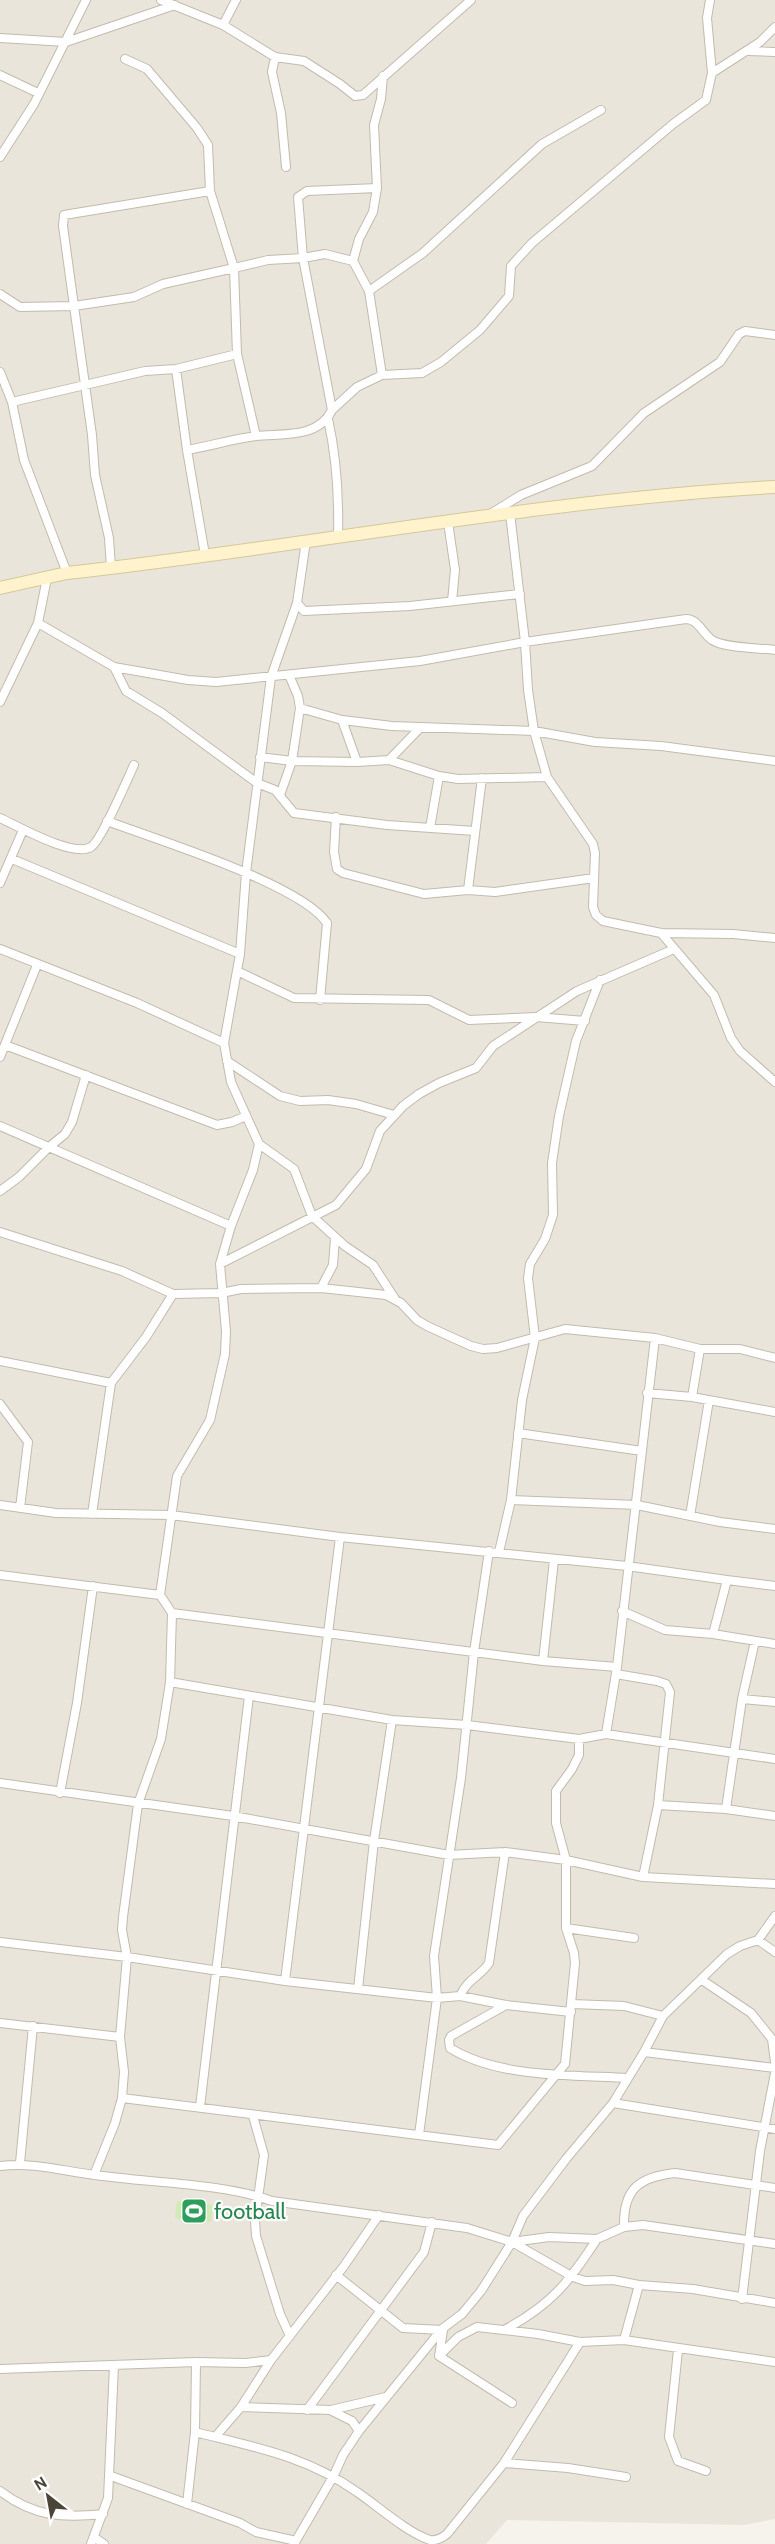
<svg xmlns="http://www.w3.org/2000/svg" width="775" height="2544" viewBox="0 0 775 2544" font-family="Cabin,sans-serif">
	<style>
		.residential { fill: #eae5da }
		.green { fill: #d2eab5 }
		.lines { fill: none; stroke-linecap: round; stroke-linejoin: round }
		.street-casing { stroke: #c2bbae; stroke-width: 10 }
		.secondary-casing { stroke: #d6c79b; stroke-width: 14 }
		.street { stroke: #fff; stroke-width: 8 }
		.secondary { stroke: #fff3cd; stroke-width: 12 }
		.labels { text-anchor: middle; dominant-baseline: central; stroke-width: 4.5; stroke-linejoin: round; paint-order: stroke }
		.leisure-label { font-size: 22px; fill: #27864d; stroke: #fff; text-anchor: start }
	</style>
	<rect width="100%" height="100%" fill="#f6f3ec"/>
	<path class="residential" d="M0 0H775V2519L744 2525 507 2520 486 2544H0Z"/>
	<path class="green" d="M177 2201 213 2205 211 2222 175 2218Z"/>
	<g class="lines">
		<defs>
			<path id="street" d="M161 0 223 25 275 57
				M223 25 236 0
				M0 38 66 42 175 5
				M748 51 775 52
				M125 59 147 69 197 128 208 145 210 191 234 268 163 284 134 297 74 306 63 226 64 215 210 191
				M712 73 760 42 775 27
				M0 75 38 93
				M0 157 34 104 86 0
				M286 167 281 113 272 72 275 57 304 61 340 84 355 96 363 95 471 0
				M353 261 369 291 382 375
				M369 291 423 253 542 144 601 110
				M0 294 20 307 74 306 92 435 95 475 109 538 111 568
				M176 369 187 450
				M0 372 12 402 24 460 67 573
				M12 402 145 371 176 369 237 354
				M332 410 357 387 382 375 422 373 441 362 480 330 509 296 511 266 532 243 673 124 706 100 712 73 707 18 710 0
				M328 419C337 459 339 497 338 537
				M256 436 237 354 234 268 268 260 303 258 325 254 353 261 359 239 373 212 377 188 374 125 381 99 383 76
				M492 513 521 495 592 466 644 413 720 362 739 334 745 331 775 335
				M510 513 525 642 528 690 534 731 547 777 593 844 595 853 593 907 596 915 603 921 661 933 733 934 775 938
				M448 522 455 570 452 601
				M306 541 297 603 304 611 410 606 520 594
				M205 555 187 450C210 446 233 439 256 436 282 433 318 439 332 410L303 258 298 197 307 191 377 188
				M38 623 114 667 188 680 216 682 420 661 525 642 686 619C698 619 702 633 712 640 724 648 759 648 775 650
				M114 667 126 691 162 713 257 783 275 790 294 813 387 825 475 831
				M289 675 298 696 300 708 342 720 392 726 534 731 595 742 661 746 775 761
				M0 702 38 623 47 578
				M342 720 357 762 389 760 439 776 458 779 547 777
				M260 757 292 761 357 762
				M389 760 420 728
				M280 795 292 761 300 708
				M336 817 334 852 337 869 343 873 424 894 468 890 495 892 594 878
				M0 818C18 826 73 858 91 847 101 841 127 780 134 765
				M107 821C155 839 301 884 327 923L320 1000
				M430 828 439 776
				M12 859 240 954
				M0 883 23 830
				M468 890 482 778
				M661 933 714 995 731 1038 740 1051 775 1082
				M0 949 137 1003 224 1043
				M237 971 294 998 429 1000 469 1020 536 1017 585 1021
				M5 1045 217 1125 232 1122 246 1116
				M0 1057 37 965
				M227 1061 280 1096 300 1101 328 1100 356 1104 394 1115
				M0 1126 231 1226
				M259 1144 294 1169 312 1216 345 1246 373 1265 395 1299
				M0 1191 19 1177 49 1147 65 1134 72 1122 86 1075
				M0 1232 122 1271 173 1294 221 1293 241 1289 321 1288 386 1295 401 1303 417 1320 427 1326 471 1346 483 1349 497 1348 565 1329 655 1338 700 1349H740L775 1358
				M220 1264 336 1205 366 1169 380 1131 403 1106 419 1094 439 1083 476 1068 493 1046 577 991 674 949
				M321 1288 333 1265 335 1238
				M0 1361 111 1383
				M647 1393 692 1397 775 1412
				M692 1397 700 1349
				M0 1404 28 1442 20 1508
				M518 1433 642 1451
				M511 1500 637 1505 720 1522 775 1529
				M0 1505 56 1513 171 1515 340 1537 627 1566 727 1580 713 1634
				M92 1514 111 1383 146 1337 173 1294
				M690 1516 709 1400
				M499 1552 511 1500 522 1400 535 1338 528 1278 530 1264 545 1239 553 1215 552 1163 559 1116 576 1041 600 980
				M0 1575 160 1595 172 1613 170 1682 161 1739 138 1804 123 1917 122 1930 127 1957 120 2037 124 2072 122 2098 115 2123 94 2175
				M727 1580 775 1586
				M160 1595 177 1476 210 1420 225 1354 226 1331 220 1264 231 1226 253 1170 259 1144 231 1082 224 1043 240 954 246 873 271 677 297 603
				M622 1611 665 1630 713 1634 775 1644
				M172 1613 543 1661 617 1667 606 1734
				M755 1641 742 1699 726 1809 775 1816
				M543 1661 554 1560
				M617 1667 655 1338
				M616 1674 657 1681 666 1684 670 1692 658 1805 643 1877
				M170 1682 392 1720 467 1725 579 1739 606 1734 775 1759
				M742 1699 775 1702
				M0 1783 233 1816 449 1855 505 1852 566 1860 643 1877 775 1884
				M60 1793 77 1703 93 1586
				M658 1805 726 1809
				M566 1928 634 1938
				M758 1940 775 1952
				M0 1942 127 1957 285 1981 437 1998 460 1996 506 2005 571 2012
				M702 1980 751 2013 772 2039 775 2062
				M285 1981 340 1537
				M358 1989 374 1841 392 1720
				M460 1996C468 1978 481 1976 489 1963L505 1852
				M572 2004 624 2006 663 2016
				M506 2005 451 2036 449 2040 450 2048C498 2078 573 2075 628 2078
				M0 2023 120 2037
				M644 2052 775 2068
				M122 2098 498 2145 565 2064 575 1963 574 1953 566 1928V1860L556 1823V1791L572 1769 579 1755V1739
				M613 2103 775 2129
				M200 2107 249 1696
				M253 2116 264 2155 255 2220 256 2236 280 2314 290 2336
				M419 2135 437 1998 434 1956 461 1778 474 1652 489 1551
				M20 2163 33 2026
				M0 2166C33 2162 63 2171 95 2175 150 2183 222 2183 272 2201L467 2228 512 2242 549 2237 597 2239 624 2227 643 2225 775 2244
				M624 2227C623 2190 638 2177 675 2173L775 2188
				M336 2275 403 2328 443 2330
				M639 2285 613 2280 585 2281 573 2277 512 2242 523 2216 566 2159 613 2103 644 2052 663 2016 727 1954 740 1946 758 1940 775 1916
				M742 2299 760 2151 775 2073
				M506 2329C552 2304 569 2282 597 2239
				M443 2330 439 2356 512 2403
				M624 2340 775 2362
				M678 2350 669 2437 678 2461 706 2471
				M439 2356 458 2337 477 2327 538 2334 580 2342 624 2340 639 2285 693 2289 775 2303
				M0 2369 196 2362 246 2363 271 2360 344 2266 379 2215
				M241 2407 331 2410 386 2397
				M307 2410 424 2252 432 2222
				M332 2411 352 2421 359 2431
				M195 2432C254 2447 306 2456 357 2492 378 2506 406 2532 430 2540 437 2541 442 2538 447 2534L504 2463 580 2342
				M215 2437 241 2407 271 2360
				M504 2463 568 2468 626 2477
				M111 2476 240 2523 256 2532 296 2541
				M0 2491C34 2517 63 2518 103 2514
				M187 2504 195 2432 196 2362
				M94 2537 104 2544
				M91 2544 108 2498 114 2366
				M294 2544 334 2475 343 2455 359 2431 442 2329 462 2314 481 2291 512 2242"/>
			<path id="secondary" d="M0 588 67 573C303 547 537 500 775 487"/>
		</defs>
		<use href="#street" class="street-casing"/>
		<use href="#secondary" class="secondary-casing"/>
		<use href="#street" class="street"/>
		<use href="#secondary" class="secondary"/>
	</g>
	<defs>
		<symbol id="stadium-square" viewBox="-11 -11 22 22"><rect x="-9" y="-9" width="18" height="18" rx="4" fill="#2e9e5b" stroke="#fff"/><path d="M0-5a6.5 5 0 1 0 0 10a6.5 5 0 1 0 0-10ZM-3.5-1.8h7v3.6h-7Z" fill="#fff"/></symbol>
	</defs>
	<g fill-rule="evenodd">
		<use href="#stadium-square" x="179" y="2196" width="30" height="30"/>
	</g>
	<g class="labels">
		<g class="leisure-label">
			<text x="214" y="2211">football</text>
		</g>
	</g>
	<g transform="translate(48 2496) rotate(329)" stroke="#ffffff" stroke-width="4.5" paint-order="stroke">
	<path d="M0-4.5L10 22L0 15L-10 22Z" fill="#4b4439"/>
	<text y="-9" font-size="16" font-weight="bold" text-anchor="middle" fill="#4b4439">N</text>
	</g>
</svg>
